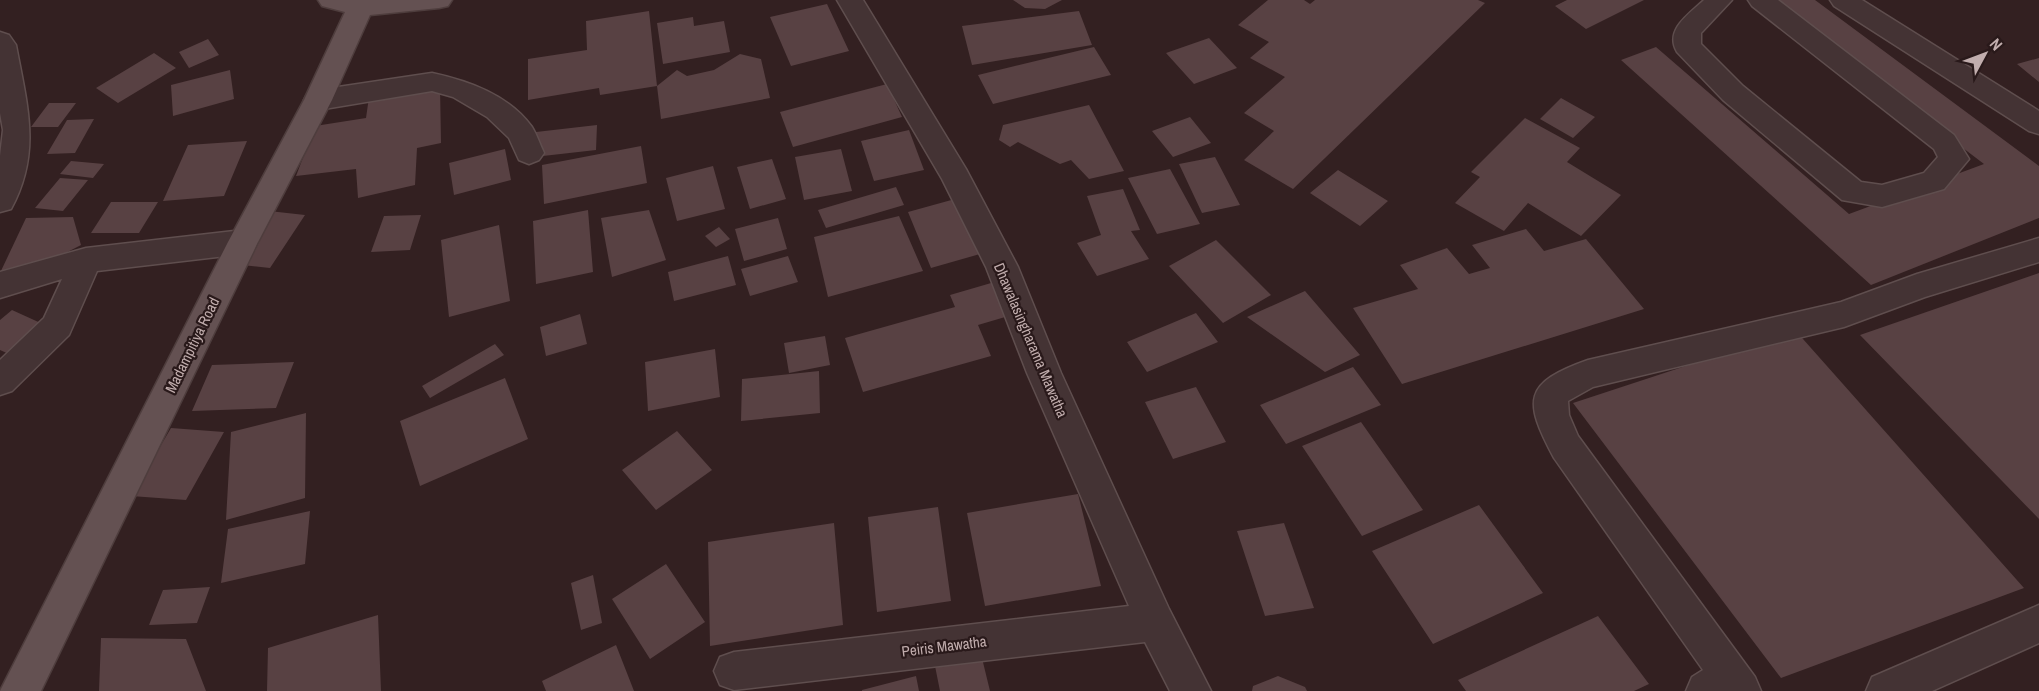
<svg xmlns="http://www.w3.org/2000/svg" width="2039" height="691" viewBox="0 0 2039 691" font-family="'Archivo Narrow',sans-serif">
	<style>
		.building { fill: #584143 }
		.lines { fill: none; stroke-linecap: round; stroke-linejoin: round }
		.minor-casing { stroke: #5f4e4e; stroke-width: 3 }
		.major-casing { stroke: #4e3d3d; stroke-width: 3 }
		.minor { fill: #443334; fill-rule: evenodd }
		.major { fill: #645152; fill-rule: evenodd }
		.labels { text-anchor: middle; dominant-baseline: central; stroke-width: 4.5; stroke-linejoin: round; paint-order: stroke }
		.street-label { font-size: 15px; fill: #c1adad; stroke: #29191a }
	</style>
	<rect width="100%" height="100%" fill="#332021"/>
	<path class="building" d="M1013 0H1062L1045 9 1025 8Z
		M1268 0H1304L1310 4 1315 0H1478L1485 3 1293 189 1244 160 1274 131 1244 113 1285 77 1250 58 1269 42 1238 25Z
		M1567 0H1644L1586 29 1555 6Z
		M1781 0H1815L2039 166V218L1871 285 1621 60 1656 47 1849 214 1984 164 1772 3Z
		M827 4 849 51 791 66 770 17Z
		M649 11 657 86 600 95 599 88 528 100V59L587 50 586 21Z
		M1079 11 1092 45 972 65 962 26Z
		M693 17 694 26 724 21 730 52 663 64 657 23Z
		M1209 38 1237 68 1194 84 1166 53Z
		M208 39 219 55 189 68 179 52Z
		M1094 47 1111 75 993 104 978 75Z
		M154 53 176 68 118 103 96 88Z
		M740 54 761 59 770 98 661 119 657 86 677 70 687 76 714 70Z
		M2039 58V82L2017 64Z
		M230 70 234 99 173 116 171 85Z
		M887 84 902 117 793 147 780 112Z
		M440 86 441 143 417 148 415 185 358 198 356 169 296 176 315 126 366 118 369 97Z
		M1561 98 1595 117 1573 138 1540 119Z
		M49 103H76L58 127H31Z
		M1089 105 1124 171 1089 179 1071 160 1060 164 1018 142 1010 147 999 140 1003 125Z
		M1190 117 1211 143 1173 157 1152 131Z
		M1525 118 1580 148 1567 162 1621 195 1581 236 1528 203 1504 231 1455 203 1480 177 1471 172Z
		M94 119 75 153 47 154 67 120Z
		M597 125 596 150 534 157 536 132Z
		M909 130 924 170 874 181 861 141Z
		M247 141 224 196 163 201 188 145Z
		M641 146 647 183 544 204 542 165Z
		M505 149 511 180 454 195 449 163Z
		M841 149 852 191 804 200 795 157Z
		M1215 157 1240 205 1202 213 1179 164Z
		M772 159 786 199 750 209 737 167Z
		M71 161 104 164 93 178 60 174Z
		M713 166 725 209 677 221 666 178Z
		M1170 169 1200 224 1157 234 1128 178Z
		M1338 170 1388 201 1360 226 1310 193Z
		M60 178 88 180 63 211 35 208Z
		M896 187 904 205 826 228 818 210Z
		M1123 189 1140 230 1131 231 1149 259 1097 276 1077 243 1101 235 1087 196Z
		M955 199 980 254 931 268 908 212Z
		M111 202H158L139 233H91Z
		M588 210 593 272 536 284 533 221Z
		M649 210 666 260 612 277 601 218Z
		M269 211 305 215 270 268 233 264Z
		M421 215 410 250 371 252 384 216Z
		M899 216 923 271 828 297 814 237Z
		M73 217 81 245 25 274 0 273 26 218Z
		M778 218 787 249 744 261 735 229Z
		M499 225 510 301 449 317 441 240Z
		M719 227 730 239 716 247 705 236Z
		M1526 229 1544 251 1586 239 1644 309 1402 384 1353 308 1418 289 1400 265 1447 248 1469 274 1490 268 1472 245Z
		M1216 240 1271 295 1223 323 1169 266Z
		M728 256 736 285 674 301 668 272Z
		M788 256 798 282 750 296 741 269Z
		M2039 273V519L1860 335Z
		M998 281 1012 315 978 325 991 356 863 392 845 338 955 307 950 295Z
		M1305 291 1360 355 1325 372 1247 317Z
		M12 310 45 325 11 355 0 350V320Z
		M1196 313 1218 342 1147 372 1127 342Z
		M580 314 587 344 546 356 540 327Z
		M1795 330 2024 588 1781 678 1573 403Z
		M825 336 830 365 789 373 784 343Z
		M495 344 504 355 430 398 422 386Z
		M715 349 720 397 648 411 645 362Z
		M294 362 276 408 192 411 212 365Z
		M1353 367 1381 405 1286 444 1260 405Z
		M819 371 820 413 741 421 742 379Z
		M505 378 528 439 420 486 400 421Z
		M1196 387 1226 442 1173 459 1145 402Z
		M306 413 305 498 226 520 231 432Z
		M1361 422 1423 510 1362 536 1302 446Z
		M171 428 224 432 186 500 131 496Z
		M677 431 712 470 656 510 622 470Z
		M1078 494 1101 586 985 606 967 513Z
		M1479 505 1543 593 1433 644 1372 551Z
		M938 507 951 601 877 612 868 517Z
		M310 511 305 564 221 583 228 529Z
		M834 523 843 625 710 646 708 542Z
		M1284 523 1314 608 1265 616 1237 531Z
		M666 564 705 622 650 659 612 599Z
		M593 575 602 623 581 630 571 583Z
		M210 587 197 623 149 625 163 590Z
		M378 615 381 691H267L268 648Z
		M1598 616 1649 684 1634 691H1466L1458 680Z
		M101 638 186 639 206 691H99Z
		M616 645 634 691H546L542 681Z
		M981 654 990 691H940L935 666Z
		M916 676 919 691H862V690Z
		M1278 676 1305 687 1307 691H1252L1253 686Z"/>
	<g class="lines">
		<defs>
			<path id="minor" d="M837 0H863L966 169 1018 267 1061 373 1169 609 1211 691H1170L1145 642 734 690 720 685 714 671 720 657 734 652 1129 606 1027 373 986 267 942 179Z
				M1704 0H1732L1701 33V44L1743 86 1861 182 1882 185 1924 173 1938 157 1934 149 1752 6 1748 0H1778L1954 135 1969 159 1944 189 1882 207 1842 200 1723 100 1677 52C1664 30 1689 14 1704 0Z
				M1830 0H1862L2039 111V134L2029 131 1834 6Z
				M0 32 9 35 16 45C27 105 42 152 11 209L0 212V156L3 130 0 113Z
				M432 73C469 81 509 95 532 127 537 135 540 145 544 153L539 160 529 164 519 160 509 138 487 117 453 97 432 91 318 110 308 107 304 100 308 93 318 90Z
				M243 230 254 234 258 242 254 250 243 254 97 271 69 335 12 391 0 395V360L44 318 62 279 0 298V272L86 248Z
				M2039 238V262L1925 297 1844 327 1593 387 1568 401 1569 415 1578 436 1755 677 1761 691H1686L1692 677 1703 670 1554 458C1523 400 1523 383 1588 360L1841 302 1917 274Z
				M2039 605V643L1932 691H1866L1872 677Z"/>
			<path id="major" d="M318 0H452L448 6 439 8 370 15 332 100 258 242 41 691H0L228 242 304 100 345 12 322 6Z"/>
		</defs>
		<use href="#minor" class="minor-casing"/>
		<use href="#major" class="major-casing"/>
		<use href="#minor" class="minor"/>
		<use href="#major" class="major"/>
	</g>
	<g class="labels">
		<g class="street-label">
			<text transform="translate(1031 340) rotate(67)">Dhawalasingharama Mawatha</text>
			<text transform="translate(192 345) rotate(-64)">Madampitiya Road</text>
			<text transform="translate(944 646) rotate(-7)">Peiris Mawatha</text>
		</g>
	</g>
	<g transform="translate(1985 54) rotate(49)" stroke="#29191a" stroke-width="4.5" paint-order="stroke">
	<path d="M0-4.5L10 22L0 15L-10 22Z" fill="#c1adad"/>
	<text y="-9" font-size="16" font-weight="bold" text-anchor="middle" fill="#c1adad">N</text>
	</g>
</svg>
